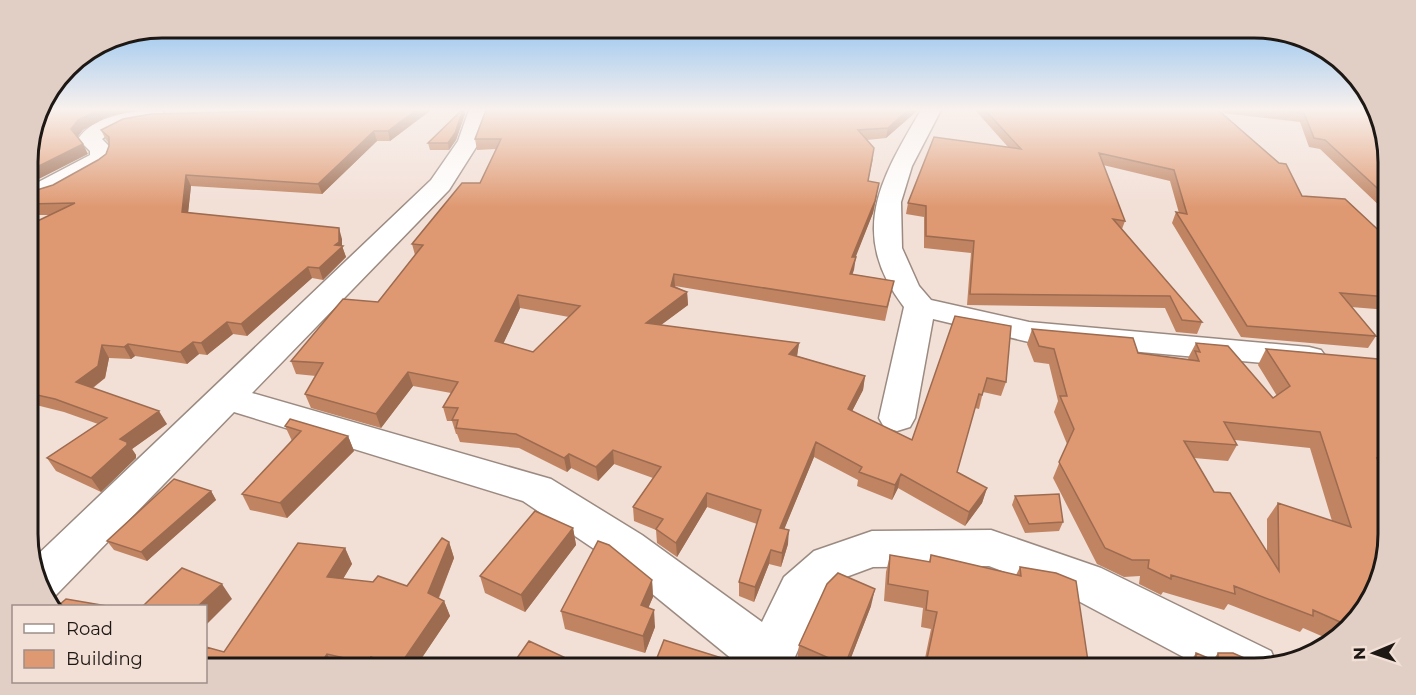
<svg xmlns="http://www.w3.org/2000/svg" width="1416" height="695" viewBox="0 0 1416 695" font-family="Montserrat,sans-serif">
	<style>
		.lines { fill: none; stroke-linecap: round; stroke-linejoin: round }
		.minor-casing { stroke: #9b8a81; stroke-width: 3 }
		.minor { fill: #fff; fill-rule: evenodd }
		.wall { fill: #c08462; fill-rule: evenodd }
		.shaded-wall { fill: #9c6b50 }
		.building { fill: #df9972; stroke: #9c6b50; stroke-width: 1.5; fill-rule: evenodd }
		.rim { fill: none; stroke: #1e1814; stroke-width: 3 }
	</style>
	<rect width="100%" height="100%" fill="#f2dfd6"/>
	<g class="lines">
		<defs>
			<path id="minor" d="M148 110 162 111 165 115 162 119C141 125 120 125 102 139L112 149C112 154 113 158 109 163 94 178 48 200 27 205V188L90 155V151L78 139C93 117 123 113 148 110Z
				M469 110H489L480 141 449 190 252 393 551 479 642 535 762 622 784 577 814 551 872 531 991 530 1101 568 1271 651 1276 663 1263 668H1204L1069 596 989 566 873 567 846 577 818 604 795 657 793 668H743L612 561 523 501 234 412 56 595 47 598 32 560 431 180 458 141Z
				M921 110H941L912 166 901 202 902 248 919 286 931 300 1029 322 1309 347 1321 350 1326 357 1321 364 1309 367 1029 342 933 319 915 418 910 427 897 431 884 427 879 418 904 307C848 233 880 180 921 110Z"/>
		</defs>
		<use href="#minor" class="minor-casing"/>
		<use href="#minor" class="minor"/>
	</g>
	<path class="wall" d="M306 110H431L390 141H377L322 194 191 186 188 212 342 239V246L346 257 323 280 312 278 247 336 233 334 207 355 199 354 187 364 135 356 131 359 109 358 105 378 93 388 167 424 132 449 136 455V458L101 492 56 471 47 458 98 424 64 412 28 403 27 226 51 215H27V193L53 185 98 160 106 154 109 146V143L106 140 101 130Z
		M486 110H918L886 138 867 140 873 159 868 181 877 195 873 213 855 257 852 274 894 281 885 321 675 286 687 292 688 305 661 325 799 343 797 356 865 376 863 390 852 411 912 440 955 316 1006 382 1001 396 983 392 979 409 975 408 957 472 987 488 982 503 965 526 898 488 892 500 857 486 858 480 814 457 784 529 788 544 781 567 769 564 754 602 739 596V582L757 524 707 507 677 557 657 543 656 530 634 521 633 507 653 478 614 464 598 481 571 468 567 472 519 448 460 442 457 434H456L452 421H447L443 407 451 393 413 386 381 428 311 408 305 394 316 376 296 374 291 361 378 302 415 255 412 244 480 183 496 149 477 150 475 139ZM520 308 569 317 533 352 503 344Z
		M975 110H1218L1302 196 1388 239V310L1351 307 1376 336 1368 348 1241 337 1172 223 1176 212 1179 213 1170 181 1103 165 1125 221 1122 229 1202 322 1197 334 1176 332 1165 308 967 305 971 253 924 248V217L906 214 908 203 1008 147Z
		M1222 110H1374L1388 144V212H1386L1320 149 1309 147 1300 122 1223 113Z
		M465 114 456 140 449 150H430L428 143Z
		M1032 329 1138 353 1189 360 1188 358 1196 343 1273 398 1277 396 1258 365 1266 349 1389 360V480L1385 479 1375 593 1333 641 1303 628 1300 632 1228 604 1224 610 1163 592 1161 595 1139 584 1140 576 1124 577 1097 564 1053 478 1067 444 1054 412 1058 401 1049 364 1034 362 1027 344ZM1235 440 1310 448 1332 521 1278 503 1267 519V552L1214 492 1194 458 1228 461 1237 445Z
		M285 426 348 436 354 451 287 518 250 510 242 494 292 441Z
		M211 491 216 500 147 561 114 550 107 541Z
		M1015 496 1063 522 1059 531 1025 533 1012 505Z
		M573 528 576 545 525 612 485 593 480 576Z
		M449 542 454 558 439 598 444 601 450 616 415 668H206L345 548 352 564 343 579 407 586Z
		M890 555 929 562 931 555 1016 575 1020 567 1089 668H923L931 629 921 627 923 608 884 601 886 572Z
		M652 580 653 597 648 608 655 627 645 653 565 629 561 611Z
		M871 606 847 668H810L797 662 799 645Z
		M1196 653 1213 660 1218 653 1263 668H1186Z"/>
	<path class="shaded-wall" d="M98 110H137L109 116 83 130 76 139 71 129 78 120Z
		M416 110H431L390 141 388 131Z
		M463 110H464L465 114 456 140 449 150 448 143Z
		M908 110H918L886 138 888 128Z
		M374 131 377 141 322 194 318 184Z
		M83 144 88 154 27 185V172Z
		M186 175 191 186 187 223 182 212Z
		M879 183 873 213 851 269 852 257Z
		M339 228 342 239V246L346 257 323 280 319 268Z
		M856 257 854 270 848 287 850 274Z
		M308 267 312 278 247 336 241 324Z
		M674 274 675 286 671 299V286Z
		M687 292 688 305 646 336V323Z
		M518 295 520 308 498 355 495 341Z
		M227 322 233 334 207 355 201 343Z
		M193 342 199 354 187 364 180 352Z
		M799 343 797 356 789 354Z
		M128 344 135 356 131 359 124 347Z
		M102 345 109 358 105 378 84 394 76 382Z
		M408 372 413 386 381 428 376 414Z
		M865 376 863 390 846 423 848 409Z
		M159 411 167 424 132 449 136 455V458L101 492 91 478 120 439Z
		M348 436 354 451 287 518 280 503Z
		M816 442 814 457 779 542 780 528Z
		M613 450 614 464 598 481 596 467Z
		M569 454 571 468 567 472 564 458Z
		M901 474 898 488 892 500 895 485Z
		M987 488 982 503 965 526 969 512Z
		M211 491 216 500 147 561 141 552Z
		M707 493V507L677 557 676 543Z
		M573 528 576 545 525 612 521 595Z
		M789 530 788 544 781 567 782 553Z
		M449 542 454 558 434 609 428 593Z
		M345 548 352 564 335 592 327 577Z
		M771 550 769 564 754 602 755 587Z
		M652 580 653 597 642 623 641 605Z
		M222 584 232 599 206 625V606H198Z
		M875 589 871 606 847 668H845Z
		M444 601 450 616 415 668H398Z
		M654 610 655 627 645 653 643 636Z
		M327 654 335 668H318Z
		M568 659 570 668H562Z"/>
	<path class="building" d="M39 110H98L78 120 71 129 83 144 27 172V152Z
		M306 110H416L388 131H374L318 184 186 175 182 212 339 228V242L335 245 343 246 319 268 308 267 241 324 227 322 201 343 193 342 180 352 128 344 124 347 102 345 98 366 76 382 159 411 120 439 127 442V445L91 478 47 458 107 418 55 399 28 393 27 226 75 203 27 204V193L53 185 98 160 106 154 109 146V137L101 130 123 119 151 114Z
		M462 110H463L455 133 448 143H428Z
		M486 110H908L888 128 858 130 874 148 868 181 879 183 875 201 852 257H856L850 274 894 281 887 307 674 274 671 286 687 292 646 323 799 343 789 354 865 376 848 409 912 440 955 316 1011 326 1006 382 987 378 982 395 979 394 957 472 987 488 969 512 901 474 895 485 859 472 862 467 816 442 780 528 789 530 782 553 771 550 755 587 739 582 761 510 707 493 676 543 656 529 663 519 633 507 661 467 613 450 596 467 569 454 564 458 516 434 456 428 458 420H452L458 408 443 407 458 382 408 372 376 414 305 394 323 363 291 361 343 299 378 302 423 245 412 244 462 183H480L501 139H475ZM518 295 580 306 533 352 495 341Z
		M985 110H1218L1279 163 1286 164 1302 196 1345 199 1388 239V297L1340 293 1376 336 1247 326 1176 212 1187 214 1174 170 1099 153 1125 221 1113 219 1202 322 1182 320 1170 296 970 294 974 241 926 236V206L908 203 934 137 1021 149Z
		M1278 110H1374L1388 144V198L1325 140 1314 138 1304 113Z
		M1032 329 1133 338 1138 353 1199 361 1195 351 1200 352 1196 343 1228 346 1273 398 1290 386 1266 349 1389 360V461L1377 458 1389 488V534L1375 593 1347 625 1313 610V616L1234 586 1235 594 1171 575V579L1148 568 1149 560H1132L1105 548 1059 462 1074 429 1060 396H1067L1054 349 1039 346ZM1224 422 1320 432 1351 527 1278 503 1279 571 1230 493 1214 492 1184 441 1237 445Z
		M290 419 348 436 280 503 242 494 301 431 285 426Z
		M174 479 211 491 141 552 107 541Z
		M1059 494 1063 522 1029 524 1015 496Z
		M535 511 573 528 521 595 480 576Z
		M442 538 449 542 428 593 444 601 398 668 371 657 367 663 327 654 318 668H206V647L224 652 298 543 345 548 327 577 373 582 378 576 407 586Z
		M598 541 609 545 652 580 641 605 654 610 643 636 561 611Z
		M890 555 930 562 931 555 1021 576 1020 567 1056 573 1076 581 1089 668H925L937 612 926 610 928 591 888 584Z
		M182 568 222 584 198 606H143Z
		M838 573 875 589 845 665 799 645 827 584Z
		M66 599 107 606H58Z
		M664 640 738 663 737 668H653Z
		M529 641 568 659 562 668H510Z
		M1196 653 1218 662V653H1233L1265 667 1263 668H1196Z
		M371 657 398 668H363Z"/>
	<linearGradient id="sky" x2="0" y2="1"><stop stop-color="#83bcf1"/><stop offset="0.53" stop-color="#f9f1ed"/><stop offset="1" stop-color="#f9f1ed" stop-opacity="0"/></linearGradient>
	<rect width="1416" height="207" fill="url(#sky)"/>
	<path d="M0 0H1416V695H0ZM162 38H1254A124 124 0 0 1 1378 162V534A124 124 0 0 1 1254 658H162A124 124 0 0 1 38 534V162A124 124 0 0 1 162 38Z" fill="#e1cfc6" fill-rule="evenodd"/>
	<path class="rim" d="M162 38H1254A124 124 0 0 1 1378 162V534A124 124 0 0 1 1254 658H162A124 124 0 0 1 38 534V162A124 124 0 0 1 162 38Z"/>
	<rect x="12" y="605" width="195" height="78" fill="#f2dfd6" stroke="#9d8f88" stroke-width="1.5"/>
	<rect x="24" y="624" width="30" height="9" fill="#ffffff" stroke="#9d8f88" stroke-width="1.5"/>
	<text x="66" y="635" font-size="18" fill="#1e1814">Road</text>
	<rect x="24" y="650" width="30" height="18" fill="#df9972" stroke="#9d8f88" stroke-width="1.5"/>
	<text x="66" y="665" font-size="18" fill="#1e1814">Building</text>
	<g transform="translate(1374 653) rotate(268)" stroke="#f2dfd6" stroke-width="4.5" paint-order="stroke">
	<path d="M0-4.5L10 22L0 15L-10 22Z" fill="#1e1814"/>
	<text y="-9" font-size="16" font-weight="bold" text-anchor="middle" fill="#1e1814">N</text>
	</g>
</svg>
